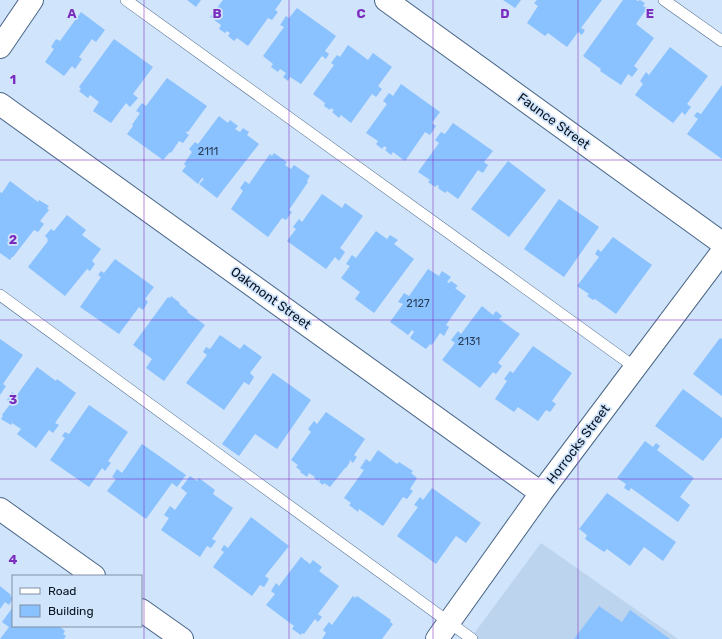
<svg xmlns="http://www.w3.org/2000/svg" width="722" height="639" viewBox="0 0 722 639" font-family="Rubik,sans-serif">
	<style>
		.built { fill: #bdd4ee }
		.building { fill: #8ac1ff }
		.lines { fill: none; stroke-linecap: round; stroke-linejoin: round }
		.lane-casing { stroke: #486587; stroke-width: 12 }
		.street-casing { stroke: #486587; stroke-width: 24 }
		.secondary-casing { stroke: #486587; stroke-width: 24 }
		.lane { stroke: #fff; stroke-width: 11 }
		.street { stroke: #fff; stroke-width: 22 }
		.secondary { stroke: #fff; stroke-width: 22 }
		.grid { fill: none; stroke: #7b2cbf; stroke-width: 1; stroke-opacity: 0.55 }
		.labels { text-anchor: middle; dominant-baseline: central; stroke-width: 3.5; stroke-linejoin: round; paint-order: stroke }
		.number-label { font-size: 11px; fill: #283e58 }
		.street-label { font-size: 13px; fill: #081321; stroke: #d0e4fb }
		.grid-label { font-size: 13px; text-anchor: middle; font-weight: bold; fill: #7b2cbf; stroke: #d0e4fb; stroke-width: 3.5; stroke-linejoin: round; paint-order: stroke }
	</style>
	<rect width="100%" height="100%" fill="#d0e4fb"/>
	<path class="built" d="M541 543 678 639H470Z"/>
	<path class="building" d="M187 0H201L196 7Z
		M223 0H282L275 10 278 12 272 20 268 18 248 46 237 38 234 41 228 36 230 33 227 31 225 33 219 29 221 25 210 17Z
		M503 0H521L515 8Z
		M537 0H602L581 28 585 30 582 35 578 32 567 47 548 33 545 36 527 23 538 6 534 3Z
		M623 0H636L638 1 640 0 645 3 643 6 647 8 636 24 654 38 634 66 638 69 632 77 628 74 621 85 600 71 601 69 583 56Z
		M297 8 336 36 325 51 329 54 326 59 322 56 301 84 290 77 288 81 283 77 286 73 280 69 278 72 271 67 273 64 263 56 284 27 280 25 286 16 289 18Z
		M81 12 105 30 96 42 92 39 79 57 82 59 75 69 72 66 64 76 45 62 54 49 51 47 56 39 60 41Z
		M114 39 153 67 133 94 138 98 130 107 126 103 111 123 93 111 99 102 90 95 88 98 79 91 81 89 79 87Z
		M348 45 368 60 373 53 392 67 378 86 382 89 376 97 372 94 351 123 341 115 339 118 332 112 334 110 331 108 330 110 324 106 325 103 313 94 334 65 331 63 337 55 340 57Z
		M670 47 708 76 687 104 691 107 685 115 682 112 673 123 635 95 643 84 640 81 646 72 649 75Z
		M167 78 207 106 188 132 187 131 186 133 189 135 183 143 179 141 171 153 170 152 163 160 127 134 133 126 132 125 140 113 136 111 142 103 146 106Z
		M401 84 440 112 432 123 436 126 430 135 425 132 405 161 393 152 391 155 385 150 387 148 385 147 384 146 382 149 376 144 378 141 366 133 387 104 383 101 389 93 393 96Z
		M722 85V159L687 134 698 119 694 116 697 112 701 114Z
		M219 116 228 123 230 120 238 126 235 129 240 132 243 128 249 132 247 135 259 144 217 198 199 184 204 179 202 178 198 184 182 171 186 166 184 164 192 152 189 149 195 142 198 144Z
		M453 123 493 151 484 162 488 165 483 173 478 170 458 199 447 191 445 193 438 188 439 186 437 185 435 187 428 182 430 180 418 172 439 143 435 140 441 132 445 134Z
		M274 153 287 162 285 165 291 169 294 165 310 176 307 181 308 182 289 210 292 212 286 220 282 218 268 237 231 209 243 191 240 188 245 181 249 184 270 154 272 156Z
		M508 161 546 190 509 237 471 209Z
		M10 181 38 202 39 200 49 206 47 208 49 210 40 221 44 224 38 232 34 230 13 257H12L10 260 0 253V192L2 193Z
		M322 194 342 208 345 203 363 216 340 248 345 252 339 261 335 257 326 269 287 241 296 229 293 227 299 219 302 222Z
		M559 199 599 227 564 277 524 249Z
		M67 215 86 230 82 235 101 249 92 261 95 264 90 271 87 269 65 296 28 267 48 241 47 240 48 239 45 236 51 229 54 231Z
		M376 231 387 239 390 235 398 240 394 244 414 259 374 313 355 299 360 292 341 278 350 266 346 264 352 255 356 258Z
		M613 237 652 265 616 314 595 299 593 300 587 296 589 294 577 286 599 257 595 254 598 249 601 252Z
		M115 259 154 287 145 299 148 302 143 310 139 307 119 334 80 307 101 277 98 275 101 271 104 273Z
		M428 269 439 276 442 271 451 277 447 282 449 283 451 281 458 286 455 288 466 296 446 325 449 327 444 336 440 333 432 345 430 344 426 349 410 338 414 332 412 330 408 335 390 322 403 304 398 302 404 293 409 296Z
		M171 296 180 303 179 304 188 311 187 312 205 325 164 381 146 368 152 359 133 345 168 297 170 298Z
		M482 306 493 315 496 311 502 316 499 319 520 334 498 363 502 366 496 374 493 372 480 388 442 360 455 343 451 340 458 331 461 334Z
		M220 335 240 349 244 344 262 357 250 373 254 377 249 385 244 382 224 410 186 383 207 355 203 352 206 347 210 349Z
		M720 338 722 339V396L693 374Z
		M0 339 23 355 3 384 6 386 0 395Z
		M533 346 572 373 552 401 556 404 550 412 546 410 538 421 518 407 514 412 495 399 507 381 504 379 510 371 513 373Z
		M37 367 56 381 57 379 76 393 55 423 59 425 53 433 49 430 36 448 17 434 21 429 12 423 11 425 1 419 3 416 2 415 11 403 7 400 12 392 17 395Z
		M273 373 311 400 277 449 255 434 239 456 222 444Z
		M683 389 722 418V437L703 461 655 426Z
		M89 405 128 432 108 461 111 463 105 471 102 468 89 487 50 460 65 438 62 436 65 432 69 434Z
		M326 412 365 439 354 455 357 457 353 463 350 460 349 461 350 462 346 468H345L330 487 324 483 323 485 319 482 320 480 319 479 318 481 314 478 315 477 309 473 307 477 300 472 301 471 296 467 298 465 291 460 311 432 308 429 314 421 317 424Z
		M645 441 653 447 656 443 660 446 657 450 694 478 680 497 690 505 678 522 631 488 629 491 624 488 626 484 617 478Z
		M142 444 186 475 177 487 172 483 146 519 107 491 116 479 112 477 117 469 122 473Z
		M378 450 397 464 399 462 413 471 411 473 417 478 410 489 413 491 407 499 403 497 383 526 359 509 358 512 349 505 351 503 344 498 364 470 360 468 366 459 370 462Z
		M190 476 197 481 199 478 215 490 213 494 233 508 212 539 216 541 211 548 207 546 200 557 161 530 169 518 164 515 170 506 175 510 187 493 181 488Z
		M432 488 481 523 466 543 456 536 436 564 397 536 418 507 414 505 420 497 423 500Z
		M607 493 676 542 663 561 644 547 630 566 607 549 604 552 585 539 587 535 579 529Z
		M251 517 289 546 265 576 269 579 264 587 260 585 252 596 213 567 224 552 221 550 224 545 228 548Z
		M301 557 310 564 313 560 322 567 319 571 339 586 318 614 322 617 318 622 315 619 304 634 302 633 301 635 292 629 294 626 266 605 275 594 271 591 276 583 279 586Z
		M0 586 11 595 10 596 13 598 9 605 5 602 0 609Z
		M353 596 355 598 357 596 391 620 390 622 393 624 382 639H322L326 633 323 630 329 622 332 625Z
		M599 606 622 622 630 610 670 639H574Z
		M13 607V626H59L65 631 63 634 66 636 64 639H0L9 627 2 622Z"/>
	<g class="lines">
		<defs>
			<path id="lane" d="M126 0 636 368
				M664 0 722 41
				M0 295 472 639"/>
			<path id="street" d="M386 0 722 243
				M0 104 541 493
				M0 509 94 576
				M141 610 182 639
				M437 639 541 493 722 252"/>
			<path id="secondary" d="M0 47 32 0"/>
		</defs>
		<use href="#lane" class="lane-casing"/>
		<use href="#street" class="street-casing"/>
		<use href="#secondary" class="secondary-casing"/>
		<use href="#lane" class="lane"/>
		<use href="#street" class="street"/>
		<use href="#secondary" class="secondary"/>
	</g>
	<path class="grid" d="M144 0V639M289 0V639M433 0V639M578 0V639M0 160H722M0 320H722M0 479H722"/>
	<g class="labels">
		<g class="number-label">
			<text x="208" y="151">2111</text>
			<text x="418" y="303">2127</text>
			<text x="469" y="341">2131</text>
		</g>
		<g class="street-label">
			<text transform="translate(554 121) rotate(36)">Faunce Street</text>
			<text transform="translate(271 298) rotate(36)">Oakmont Street</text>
			<text transform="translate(578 444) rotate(-53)">Horrocks Street</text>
		</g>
	</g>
	<g class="grid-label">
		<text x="72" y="18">A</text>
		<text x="217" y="18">B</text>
		<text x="361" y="18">C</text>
		<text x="505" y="18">D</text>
		<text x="650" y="18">E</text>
		<text x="13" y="84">1</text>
		<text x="13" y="244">2</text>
		<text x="13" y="404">3</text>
		<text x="13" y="564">4</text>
	</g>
	<rect x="12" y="575" width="130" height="52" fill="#d0e4fb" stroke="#8090a4"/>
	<rect x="20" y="588" width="20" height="6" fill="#ffffff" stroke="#8090a4"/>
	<text x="48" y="595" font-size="12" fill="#081321">Road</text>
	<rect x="20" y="605" width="20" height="12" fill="#8ac1ff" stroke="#8090a4"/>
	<text x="48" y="615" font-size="12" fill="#081321">Building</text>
</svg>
